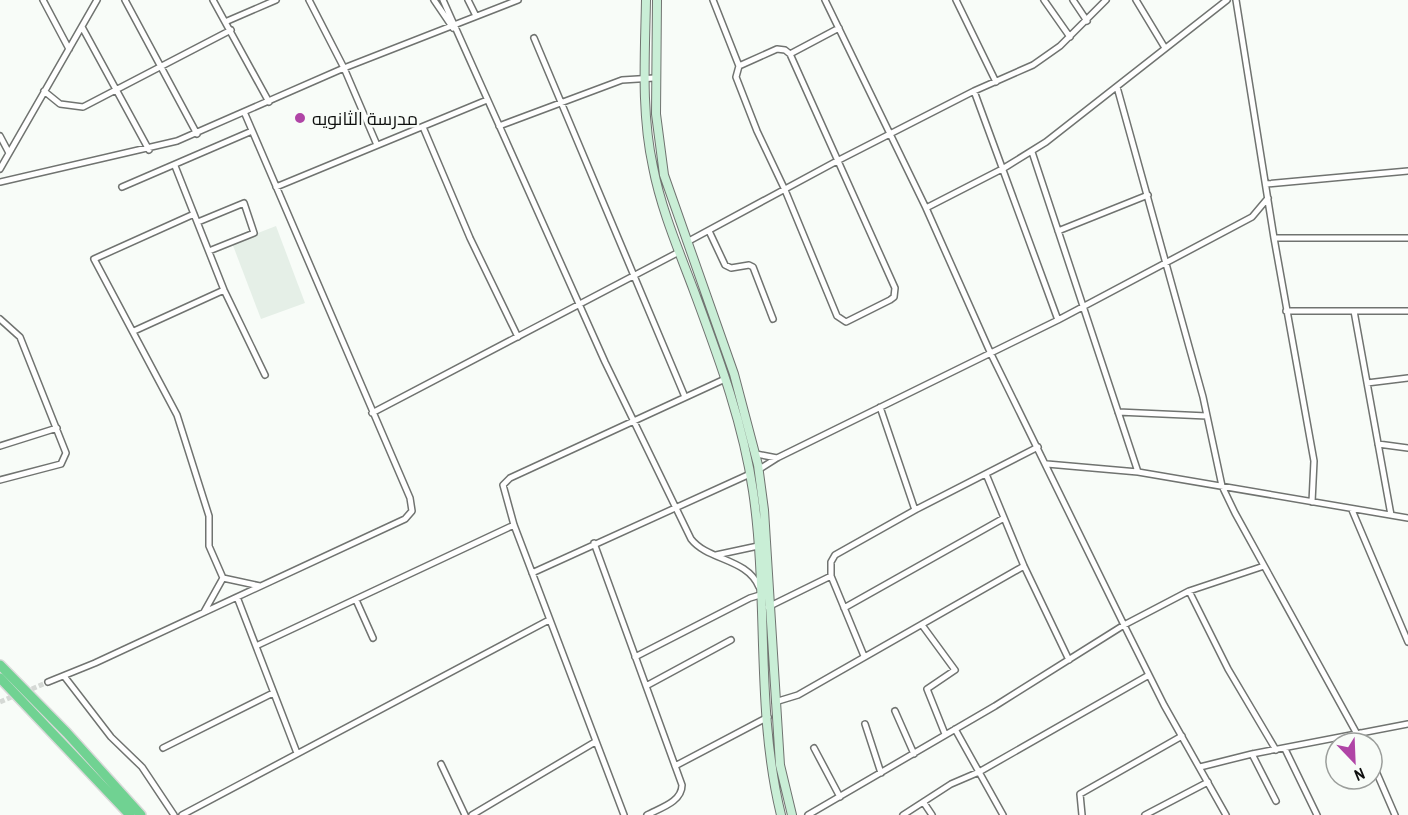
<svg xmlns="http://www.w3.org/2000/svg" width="1408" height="815" viewBox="0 0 1408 815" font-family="'Archivo Narrow',Cairo,sans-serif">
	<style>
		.built { fill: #e5efe7 }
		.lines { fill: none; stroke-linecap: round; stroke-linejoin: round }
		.minor-tunnel { stroke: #d5d9d5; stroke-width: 5; stroke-dasharray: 5 2.5; stroke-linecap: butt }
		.minor-casing { stroke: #707370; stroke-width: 8 }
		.secondary-casing { stroke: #707370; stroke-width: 10 }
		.trunk-casing { stroke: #d9d9d9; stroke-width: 12 }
		.minor { stroke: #fff; stroke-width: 5 }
		.secondary { stroke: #c9eed6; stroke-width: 8 }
		.trunk { stroke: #70d292; stroke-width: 9 }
		.poi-dot { fill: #b045a6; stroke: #f8fcf8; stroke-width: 2 }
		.labels { text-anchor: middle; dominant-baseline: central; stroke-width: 5; stroke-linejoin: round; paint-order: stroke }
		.poi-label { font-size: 18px; fill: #0f100f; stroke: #f8fcf8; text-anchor: start }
	</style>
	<rect width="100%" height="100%" fill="#f8fcf8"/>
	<path class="built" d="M276 226 305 303 261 319 232 243Z"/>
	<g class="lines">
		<path class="minor-tunnel" d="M25 692 48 682
			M0 702 16 695"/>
		<defs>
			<path id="minor" d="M43 0 69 49
				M125 0 197 134
				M213 0 269 102
				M309 0 344 68 377 145
				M434 0 453 28
				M443 0 605 362 691 539C708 561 747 558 759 587
				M468 0 476 16
				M713 0 739 66 736 77 757 131 785 190 837 316 846 322 890 300 894 297 895 288 790 54 785 50 777 49 739 66
				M825 0 926 208 991 354 1124 625 1164 705 1226 815
				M956 0 996 82
				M1044 0 1070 37
				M1073 0 1087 21
				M1136 0 1165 48
				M1236 0 1274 238 1314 461 1312 502
				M225 22 276 0
				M82 27 149 150
				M534 38 685 397
				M790 54 839 28
				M1117 87 1203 397 1222 486 1235 513 1357 734
				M44 91 60 104 83 107 231 30
				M974 91 1058 320
				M499 126 622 80 654 78
				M423 127 470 238 518 337
				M0 136 9 153
				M1032 152 1138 472
				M175 166 224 290 265 375
				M0 169 97 0
				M0 182 177 141 344 68 518 0
				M1266 184 1408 171
				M122 187 252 131
				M276 187 487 100
				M926 208 1004 168 1046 142 1227 0
				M194 214 94 259 177 415 209 516V546L223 578 260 586
				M198 222 244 203 254 233 209 251
				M709 231 725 265 731 268 749 265 753 267 773 319
				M1058 231 1148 195
				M1274 238H1408
				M687 242 837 161 974 91 1033 65 1060 46 1106 0
				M1286 311H1408
				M1354 311 1391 515
				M0 319 20 337 66 453 61 464 0 480
				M134 331 224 290
				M1367 383 1408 378
				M880 407 915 510
				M1118 412 1207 416
				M372 413 679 252
				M1378 444 1408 448
				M0 446 57 428
				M756 454 777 458
				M1047 464 1138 472 1408 518
				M758 470 777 458 1058 320 1252 217 1268 198
				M986 474 1024 566 1069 660
				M1352 510 1408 642
				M594 543 682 785C682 802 660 808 647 815
				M716 555 758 546
				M532 573 750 474
				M1189 591 1228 669 1276 750
				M237 597 297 753
				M356 600 373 638
				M768 607 831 576
				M844 608 1004 518
				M204 612 223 578
				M922 625 955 670 927 689 945 734
				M256 646 514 525
				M864 656 831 576V562L835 555 915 510 1038 447
				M635 657 750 598 760 595
				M64 676 111 737 142 767 174 815
				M48 682 95 663 405 519 412 511 410 498 245 114
				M646 686 731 640
				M775 702 798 695 1024 566
				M895 711 914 754
				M865 724 881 773
				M955 729 1003 815
				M1360 733 1364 743
				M163 748 273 693
				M814 748 840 797
				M1285 749 1317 815
				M1252 754 1276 801
				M1372 762 1395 815
				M441 764 465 815
				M675 766 768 717
				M1200 767 1252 754 1408 724
				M924 803 932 815
				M182 815 549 620
				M472 815 595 742
				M624 815 514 525 503 485 510 478 725 379
				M808 815 995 706 1124 625 1189 591 1264 566
				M903 815 951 784 979 772 1149 675
				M1082 815 1080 794 1182 736
				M1145 815 1208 782"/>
			<path id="secondary" d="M646 0C645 56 641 112 653 167 661 209 679 251 694 291 718 356 743 422 753 491 769 598 755 709 781 815
				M657 0 656 114 664 175 734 374 758 465 764 510 780 765 792 815"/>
			<path id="trunk" d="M0 665 67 733 141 815
				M0 678 130 815"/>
		</defs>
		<use href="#minor" class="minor-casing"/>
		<use href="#secondary" class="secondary-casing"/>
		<use href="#trunk" class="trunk-casing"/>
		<use href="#minor" class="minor"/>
		<use href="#secondary" class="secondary"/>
		<use href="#trunk" class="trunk"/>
	</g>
	<circle class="poi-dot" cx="300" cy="118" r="6"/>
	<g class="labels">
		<g class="poi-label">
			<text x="312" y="118">مدرسة الثانويه</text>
		</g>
	</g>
	<g transform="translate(1354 761) rotate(157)"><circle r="28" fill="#f8fcf8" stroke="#9b9e9b" stroke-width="1.5"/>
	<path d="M0-4.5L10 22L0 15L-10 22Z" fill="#b045a6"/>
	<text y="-9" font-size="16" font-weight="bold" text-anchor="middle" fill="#0f100f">N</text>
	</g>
</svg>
